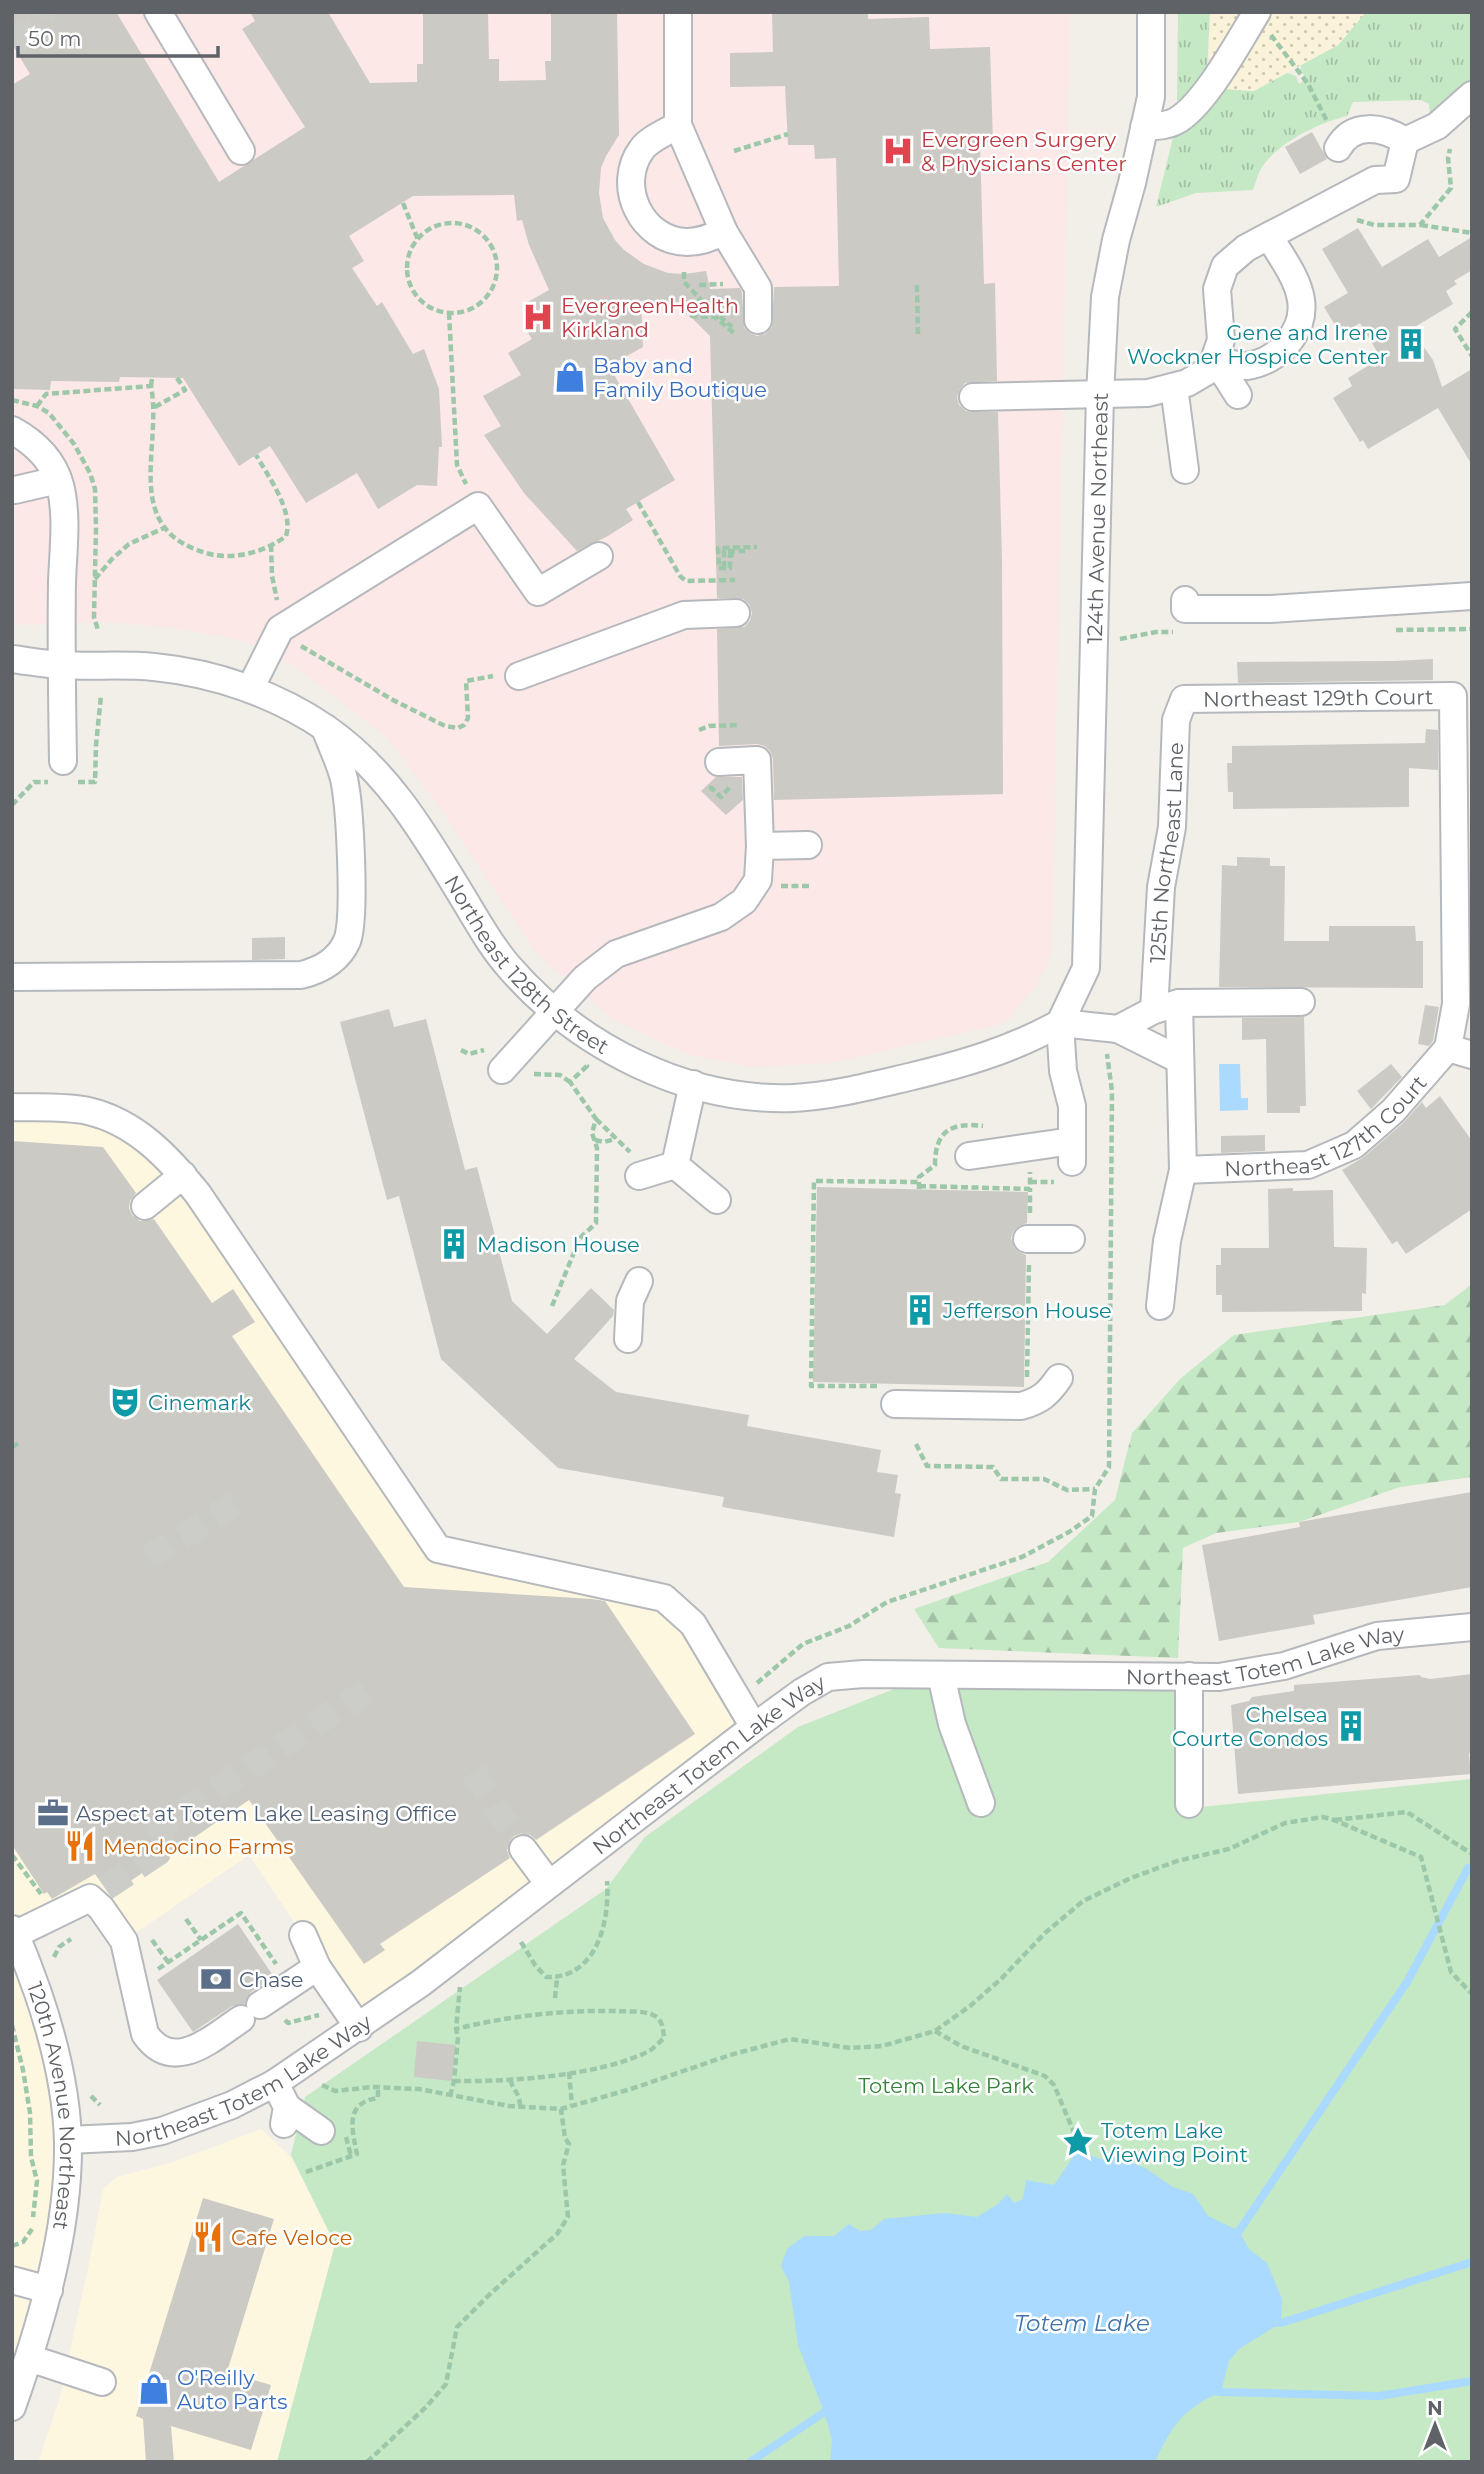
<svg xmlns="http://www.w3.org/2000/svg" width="1484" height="2474" viewBox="0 0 1484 2474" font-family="Montserrat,sans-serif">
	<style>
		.commercial { fill: #fef7e0 }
		.medical { fill: #fce8e6 }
		.grass { fill: url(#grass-tufts) }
		.forest { fill: url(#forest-firs) }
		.sand { fill: url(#sand-dots) }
		.park { fill: #c5e8c5 }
		.water { fill: #aadaff }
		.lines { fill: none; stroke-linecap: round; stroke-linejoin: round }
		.stream { stroke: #aadaff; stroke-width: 8 }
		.building { fill: #cccac5 }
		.minor-tunnel { stroke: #ccccc8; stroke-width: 26; stroke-dasharray: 26 13; stroke-linecap: butt }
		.minor-casing { stroke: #b5b8bc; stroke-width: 30 }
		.path { stroke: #9cc7a9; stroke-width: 4.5; stroke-dasharray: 7 3.5; stroke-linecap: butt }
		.minor { stroke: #fff; stroke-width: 26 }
		.labels { text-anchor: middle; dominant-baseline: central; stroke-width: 5; stroke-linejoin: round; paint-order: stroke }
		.health-label { font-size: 21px; fill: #be3a42; stroke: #fff; text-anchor: start }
		.culture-label { font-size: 21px; fill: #0d838f; stroke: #fff; text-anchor: start }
		.shop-label { font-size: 21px; fill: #366cbe; stroke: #fff; text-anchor: start }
		.street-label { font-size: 21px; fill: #5f6368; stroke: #fff }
		.service-label { font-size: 21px; fill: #4e5e75; stroke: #fff; text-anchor: start }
		.food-label { font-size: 21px; fill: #c56008; stroke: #fff; text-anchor: start }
		.park-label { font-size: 21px; fill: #348238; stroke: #fff }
		.water-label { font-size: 23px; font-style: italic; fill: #4174aa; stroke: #fff }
	</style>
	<defs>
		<pattern id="grass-tufts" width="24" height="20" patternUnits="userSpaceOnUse" patternTransform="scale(1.75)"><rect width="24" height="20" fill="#c5e8c5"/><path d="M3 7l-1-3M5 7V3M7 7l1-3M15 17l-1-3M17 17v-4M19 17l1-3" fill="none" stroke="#a3c0a4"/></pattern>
		<pattern id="forest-firs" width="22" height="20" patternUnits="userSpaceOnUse" patternTransform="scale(1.75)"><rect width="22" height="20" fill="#c5e8c5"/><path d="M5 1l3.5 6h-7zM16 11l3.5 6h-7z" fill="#a3c0a4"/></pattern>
		<pattern id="sand-dots" width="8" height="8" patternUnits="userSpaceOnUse" patternTransform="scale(1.75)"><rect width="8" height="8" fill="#fbf3d9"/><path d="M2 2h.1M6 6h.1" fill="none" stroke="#cec8b4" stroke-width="1.8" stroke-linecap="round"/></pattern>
	</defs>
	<rect width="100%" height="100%" fill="#f1efe8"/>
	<path class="commercial" d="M12 1107 87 1111 166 1156 438 1548 664 1598 754 1727 359 2028 303 1935 249 1855 124 1941 101 1908 16 1935 68 2140 12 2407Z
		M261 2129 291 2157 335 2244 277 2462H38L59 2401 89 2264 103 2189 117 2177 173 2162Z"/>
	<path class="medical" d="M12 12H1070L1052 951 1035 987 1005 1023 831 1063 752 1067 689 1055 614 1020 536 953 440 808 387 738 296 667 244 641 176 628 109 622 12 625Z"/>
	<path class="grass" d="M1178 12H1210L1207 72 1185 98 1177 101Z
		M1366 12H1472V87L1431 125 1429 104 1421 100 1353 102 1347 116C1320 122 1275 144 1261 169 1257 175 1256 183 1253 190L1196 193 1156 207 1174 133 1218 93 1226 89 1254 91 1287 73 1296 76 1299 84 1307 78 1300 71 1301 65 1338 45Z"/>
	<path class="forest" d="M1472 1284V1477L1400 1487 1299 1522 1216 1533 1183 1548 1178 1658 939 1648 914 1609 1048 1562 1115 1500 1132 1433 1181 1378 1234 1335 1445 1305Z"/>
	<path class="sand" d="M1210 12H1366L1338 45 1253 91 1226 89 1218 93 1208 87Z"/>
	<path class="park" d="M909 1683 1196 1689 1201 1807 1472 1779V2462H277L335 2244 291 2155 305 2097 606 1889 645 1837 798 1727Z"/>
	<path class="water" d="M1219 1064H1240L1241 1098H1248V1110L1220 1111Z
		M1080 2147C1092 2157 1101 2163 1116 2156L1145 2168 1173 2187 1193 2194 1208 2216 1239 2231 1249 2249 1267 2263 1282 2299 1281 2323 1239 2349 1229 2361 1221 2392C1183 2409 1172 2425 1155 2462H830L832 2440 824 2412 798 2345 789 2282 781 2266 787 2249 804 2236H834L849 2224 860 2231 871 2230 884 2219 945 2213 977 2217 998 2204 1007 2194 1014 2203 1023 2199 1026 2180 1054 2185Z"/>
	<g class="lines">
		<path class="stream" d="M1231 2234 1239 2231 1407 1982 1468 1868
			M1271 2323H1281L1472 2262
			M1210 2390 1221 2392 1379 2396 1472 2381
			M750 2462 832 2407"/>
	</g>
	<path class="building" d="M12 12H116L219 182 305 127 242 29 255 21 250 12H328L370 83 417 82V64H423V12H488L489 59H499V81L546 80 545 61H551V12H617L619 135 606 156 601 168 599 193 603 218 615 240 624 250 644 264 668 273 684 274 706 271 710 289 740 288 742 292 744 327 750 333 757 336 765 334 772 327 774 287 839 286 836 158 815 159 814 145H788L785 86 730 87V53L773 52 772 12H868V19L929 17 930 49 990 47 993 143H980L984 284 995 283 997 381 965 383 960 389 957 397 959 405 966 411 998 412 1002 561 1003 794 774 800 773 759 770 751 765 746 757 744 719 746 717 629 744 627 750 621 752 613 749 604 743 599 717 598 710 336 680 306 641 301 643 347 609 366 675 480 626 509 633 520 608 536 577 551 524 493 484 435 501 426 483 396 521 375 508 353 532 339 527 331 537 326 524 304 549 290 529 245 522 220 517 221 514 195 413 196 349 236 364 261 352 268 377 306 382 302 413 354 424 349 439 389 442 447H439L437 486 417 485 378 509 357 473 306 503 270 446 239 466 183 378 120 377 119 382 51 381 50 390 12 389V85L30 74 12 44Z
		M1312 132 1327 159 1300 174 1285 147Z
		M1358 228 1382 267 1428 239 1439 257 1472 237V270L1454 281 1457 284 1446 291 1453 304 1408 331 1426 350 1433 360 1442 387 1472 369V465L1438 408 1368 449 1363 440 1360 442 1333 398 1352 386 1348 378 1381 358 1360 323 1341 335 1324 307 1348 293 1322 249Z
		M1433 659V680L1238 683 1237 662 1394 661Z
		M1426 729 1438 730V770L1409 768V807L1233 809V792H1228L1227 763H1232V746L1425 743Z
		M716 777H742L743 800 726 815 701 791Z
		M1237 857 1270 858V866H1285L1284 941H1329V926H1415L1416 941H1423V988L1219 987 1222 865 1237 866Z
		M285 937V959L252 960V938Z
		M1425 1005 1439 1007 1433 1041 1429 1046 1418 1044Z
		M389 1009 394 1027 426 1019 465 1170 477 1167 512 1301 547 1334 591 1288 614 1310 613 1316 574 1359 616 1392 749 1415 747 1426 881 1450 877 1472 898 1475 895 1493 901 1494 894 1537 722 1507 724 1497 558 1468 441 1359 399 1196 387 1200 340 1022Z
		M1304 1017 1306 1106H1300V1113H1267L1266 1039 1242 1040V1018Z
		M1391 1064 1402 1077 1371 1109 1357 1091Z
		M1440 1096 1472 1141V1209L1406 1254 1397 1241 1392 1244 1342 1170 1364 1157 1403 1123 1422 1102 1426 1108Z
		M1265 1135V1151L1221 1153V1136Z
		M12 1141 103 1147 136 1193 130 1201 129 1208 132 1215 140 1221 154 1219 212 1303 233 1289 255 1322 232 1336 404 1587 592 1599 605 1601 695 1734 536 1840 529 1834 522 1833 514 1836 508 1843 507 1850 510 1858 380 1944 385 1950 364 1964 249 1800 110 1895 95 1874 52 1899 47 1892 44 1894 12 1845Z
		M817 1187 1028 1192 1027 1223 1019 1226 1013 1232 1011 1238 1014 1247 1019 1252 1026 1255 1024 1387 813 1382Z
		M1293 1188V1191L1333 1190 1334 1247 1367 1248 1366 1294 1362 1293V1311L1222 1312V1295H1216V1265H1221V1248H1269L1268 1189Z
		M1472 1492V1587L1313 1615 1315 1624 1219 1641 1202 1545 1300 1527 1299 1522Z
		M1472 1674V1751L1469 1754 1471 1774 1238 1794 1231 1705 1249 1701 1252 1697 1294 1691V1685L1420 1675 1421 1677 1430 1679Z
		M238 1924 274 1977 251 1992 245 2004 232 2006 193 2032 157 1980Z
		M417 2041 456 2045 452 2081 414 2077Z
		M203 2198 274 2219 227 2372 271 2385 251 2450 171 2426 174 2462H146L143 2419 136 2416Z"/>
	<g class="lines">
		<path class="minor-tunnel" d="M12 41 38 28 44 12
			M148 1558 235 1504
			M473 1772 523 1849
			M105 1888 158 1853 161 1826 366 1691"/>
		<defs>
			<g id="minor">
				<path d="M158 12 241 151"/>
				<path d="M678 12V125L724 232C711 237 701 242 687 242 641 241 615 185 642 149 649 139 667 132 678 125"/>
				<path d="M1144 127C1155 126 1167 126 1176 121 1205 105 1239 41 1257 12"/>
				<path d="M1338 148C1353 121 1383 127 1405 141"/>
				<path d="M724 232 758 288V320"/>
				<path d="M1215 359C1224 361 1238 367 1247 366 1278 362 1306 331 1301 300 1298 278 1280 255 1269 236"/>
				<path d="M1215 359 1238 395"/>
				<path d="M1174 387 1185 470"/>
				<path d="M973 397 1148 393 1187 383 1211 369 1221 340 1217 289 1225 266 1246 248 1375 180 1396 179 1405 141 1437 126 1472 95"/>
				<path d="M12 430C34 442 53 460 60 485 68 516 63 551 62 582 61 642 62 701 63 761"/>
				<path d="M15 490 58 480"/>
				<path d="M1185 600V609H1270L1472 596"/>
				<path id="s1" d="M12 659C28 661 45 664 61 665 92 667 123 664 154 667 215 673 276 694 327 729 390 773 426 837 465 901 479 924 492 948 510 968 579 1047 687 1102 794 1098 833 1096 871 1086 909 1077 963 1064 1012 1050 1060 1023"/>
				<path d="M519 676 684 615 736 613"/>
				<path d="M250 689 280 629 478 506 538 592 599 556"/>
				<path d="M760 846 808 845"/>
				<path d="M12 977 301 975C321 970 338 961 347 941 356 918 350 806 344 779 340 762 331 745 325 728"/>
				<path id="s2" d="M1154 1010 1161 887 1172 827 1176 720 1184 699 1453 696 1456 1004 1448 1048"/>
				<path d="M1060 1023 1118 1029 1154 1010 1179 1003 1301 1002"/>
				<path d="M1118 1029 1180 1060"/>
				<path d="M1448 1048 1472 1055"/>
				<path d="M502 1070 585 978 616 954 721 917 744 901 758 880 760 846 757 760 719 762"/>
				<path d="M693 1084 675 1165 717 1200"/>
				<path d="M12 1107C36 1108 64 1106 88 1111 136 1122 169 1158 198 1194L438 1549 664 1598 693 1624 754 1727"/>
				<path d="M969 1156 1072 1141"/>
				<path id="s3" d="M1072 1162V1106L1063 1071 1060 1023 1086 968 1100 395 1105 297 1116 240 1132 183 1151 97V12"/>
				<path id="s4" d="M1183 1170 1308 1165 1354 1145 1393 1111 1448 1048"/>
				<path d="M639 1176 675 1165"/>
				<path d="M145 1206 183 1175"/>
				<path d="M1027 1239H1071"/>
				<path d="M1160 1306 1167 1241 1183 1170 1179 1003"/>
				<path d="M628 1339 630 1301 639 1281"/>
				<path d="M895 1404 1021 1406C1040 1401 1048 1394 1059 1378"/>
				<path d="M941 1675 952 1724 981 1803"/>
				<path d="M1189 1676V1804"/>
				<path d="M523 1849 549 1884"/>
				<path id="s5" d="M12 1929C23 1949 30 1972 38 1993 54 2040 67 2093 68 2143 69 2232 41 2324 12 2407"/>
				<path d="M303 1935 317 1967 359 2028"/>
				<path d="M12 1936 90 1898 101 1908 124 1941 145 2034C174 2075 212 2038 241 2019"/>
				<path d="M260 2005 317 1967"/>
				<path d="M275 2083 287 2107 284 2124"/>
				<path d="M287 2107 321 2131"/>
				<path id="s6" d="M68 2140 132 2137 162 2131 232 2105 275 2083 421 1983 754 1727 802 1692 828 1677 863 1674 1219 1677 1284 1666 1377 1636 1472 1627"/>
				<path d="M12 2280 49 2290"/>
				<path d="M29 2358 102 2382"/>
			</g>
		</defs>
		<use href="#minor" class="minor-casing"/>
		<path class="path" d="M1271 35 1308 84 1327 121
			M734 151 788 134
			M403 203 418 240
			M1357 220 1374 225H1420L1451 188 1448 158 1450 149
			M407 268a45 45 0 1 1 90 0a45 45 0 1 1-90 0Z
			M1421 225 1472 233
			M684 272V282L705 304 718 303 733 315
			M699 285 723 284
			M917 285 918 337
			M700 300 688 312 692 316 715 317 735 334
			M694 306 698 310H716L721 314
			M691 309 695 313H716L732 327
			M1472 312 1455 329 1472 356
			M449 313 457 465 466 484
			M151 386 152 378
			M12 400 37 406 49 413 74 444 90 473 95 489 96 528 94 617 98 630
			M37 406 46 394 151 386C163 449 119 531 210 554 235 560 265 552 286 536 294 511 268 476 256 455
			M155 407 185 390 177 378
			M638 502 680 576 686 581 735 580
			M271 545 272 576 277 600
			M734 555H730V568H719L718 548 757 547
			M724 568V551H745
			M95 579 112 559 129 544 164 528
			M1396 630 1472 629
			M1120 639 1156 632H1173
			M301 646 393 700 445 726 458 728 464 725 468 718 466 681 493 676
			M699 730 709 726 739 725
			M78 782H95L96 745 101 696
			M712 786 711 788 721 797 730 787
			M12 805 34 782H48
			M781 886H809
			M461 1050 469 1054 484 1050
			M534 1074 560 1075 570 1082
			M596 1119 630 1152
			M595 1140 604 1142 615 1139
			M1030 1182H1054
			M919 1186 1030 1189V1172
			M919 1189V1177L935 1165C935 1131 951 1122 983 1126
			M1030 1213V1189
			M552 1306 580 1238 596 1223 597 1148 592 1133 596 1119 570 1082 587 1066 585 1065
			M1027 1377 1029 1263
			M877 1386H811L814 1181 919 1182
			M916 1444 927 1466 993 1467 1001 1479H1044L1067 1490 1095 1489
			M12 1447 20 1442
			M757 1683 803 1644 849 1626 887 1602 1022 1557 1069 1532 1092 1516 1095 1489 1109 1467 1112 1091 1107 1054
			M1335 1820 1407 1812 1472 1854
			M12 1855 41 1894
			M186 1919 201 1940
			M152 1940 168 1962
			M521 1942 535 1965 546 1977C597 1979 610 1921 607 1881
			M54 1957 59 1947 71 1939
			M158 1969 241 1913 276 1964
			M555 1998 557 1978
			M285 2020 288 2023 319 2015
			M12 2025 23 2070 30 2113 31 2157 37 2181 33 2217
			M935 2031 961 2046 1045 2076 1054 2085 1078 2142
			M569 2072 572 2106
			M511 2080C511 2089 520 2091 520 2107
			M454 2081C509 2082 598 2076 647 2052 654 2049 659 2042 664 2038 663 2029 663 2019 653 2015 642 2010 627 2012 616 2011 562 2010 508 2016 456 2029
			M322 2085 335 2091 372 2087 419 2089 509 2106 561 2109 631 2089 730 2055 790 2039 850 2048 882 2046 935 2031 970 2006 1001 1979 1045 1933 1083 1901 1131 1878 1177 1861 1229 1849 1285 1823 1323 1817 1334 1820 1421 1857 1451 1972 1472 1994
			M91 2096 100 2105
			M450 2096 454 2081 458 2037 456 2029 460 1987
			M346 2137 351 2156
			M306 2172 357 2154C352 2129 344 2103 378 2098V2088
			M12 2246 23 2242 32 2229
			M367 2462 426 2407 446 2384 457 2327 489 2295 557 2234 568 2217 563 2165 569 2144 565 2138 561 2109"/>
		<use href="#minor" class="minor"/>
	</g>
	<defs>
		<symbol id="hospital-bare" viewBox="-9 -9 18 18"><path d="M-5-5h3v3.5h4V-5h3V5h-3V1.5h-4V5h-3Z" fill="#e0444e" stroke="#fff" stroke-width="2.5" paint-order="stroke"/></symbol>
		<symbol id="building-bare" viewBox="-9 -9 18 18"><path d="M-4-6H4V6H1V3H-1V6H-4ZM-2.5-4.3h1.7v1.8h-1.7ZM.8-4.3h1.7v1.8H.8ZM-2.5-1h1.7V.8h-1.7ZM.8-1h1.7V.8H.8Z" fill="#0f9aa8" stroke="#fff" stroke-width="2.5" paint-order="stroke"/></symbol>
		<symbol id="shop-bare" viewBox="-9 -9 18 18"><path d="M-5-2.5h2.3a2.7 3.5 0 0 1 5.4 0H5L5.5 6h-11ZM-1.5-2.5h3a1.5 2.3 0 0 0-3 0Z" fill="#3f7fe0" stroke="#fff" stroke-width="2.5" paint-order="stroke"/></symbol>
		<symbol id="theatre-bare" viewBox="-9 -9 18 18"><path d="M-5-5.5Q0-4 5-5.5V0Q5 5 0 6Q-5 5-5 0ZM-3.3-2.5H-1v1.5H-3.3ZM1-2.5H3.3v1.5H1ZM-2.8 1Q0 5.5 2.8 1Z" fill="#0f9aa8" stroke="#fff" stroke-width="2.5" paint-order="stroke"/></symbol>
		<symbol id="office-bare" viewBox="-9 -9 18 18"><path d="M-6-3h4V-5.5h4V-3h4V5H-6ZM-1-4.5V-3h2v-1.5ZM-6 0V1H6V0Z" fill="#5c6f8a" stroke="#fff" stroke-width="2.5" paint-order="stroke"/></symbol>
		<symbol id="restaurant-bare" viewBox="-9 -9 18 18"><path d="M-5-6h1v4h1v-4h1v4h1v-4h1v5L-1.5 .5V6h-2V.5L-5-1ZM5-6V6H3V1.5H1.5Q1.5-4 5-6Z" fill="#e8710a" stroke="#fff" stroke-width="2.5" paint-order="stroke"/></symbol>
		<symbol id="bank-bare" viewBox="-9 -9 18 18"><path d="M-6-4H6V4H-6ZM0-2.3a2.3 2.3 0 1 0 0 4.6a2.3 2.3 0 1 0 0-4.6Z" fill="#5c6f8a" stroke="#fff" stroke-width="2.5" paint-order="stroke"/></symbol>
		<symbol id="sight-bare" viewBox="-9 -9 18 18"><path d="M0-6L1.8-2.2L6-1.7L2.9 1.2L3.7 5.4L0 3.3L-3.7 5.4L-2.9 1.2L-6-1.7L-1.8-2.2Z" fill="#0f9aa8" stroke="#fff" stroke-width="2.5" paint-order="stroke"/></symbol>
	</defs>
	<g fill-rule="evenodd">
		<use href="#hospital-bare" x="876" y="129" width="44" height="44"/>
		<use href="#hospital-bare" x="516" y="295" width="44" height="44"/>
		<use href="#building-bare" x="1389" y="322" width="44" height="44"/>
		<use href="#shop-bare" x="548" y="355" width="44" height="44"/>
		<use href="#building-bare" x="432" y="1222" width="44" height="44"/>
		<use href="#building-bare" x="898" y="1288" width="44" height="44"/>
		<use href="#theatre-bare" x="103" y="1380" width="44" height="44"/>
		<use href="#building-bare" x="1329" y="1704" width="44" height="44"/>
		<use href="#office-bare" x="31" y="1791" width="44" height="44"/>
		<use href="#restaurant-bare" x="58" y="1824" width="44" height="44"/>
		<use href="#bank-bare" x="194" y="1957" width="44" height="44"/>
		<use href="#sight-bare" x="1056" y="2120" width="44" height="44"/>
		<use href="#restaurant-bare" x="186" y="2215" width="44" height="44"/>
		<use href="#shop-bare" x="132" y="2367" width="44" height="44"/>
	</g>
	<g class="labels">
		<g class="health-label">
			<text x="921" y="139">Evergreen Surgery<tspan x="921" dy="24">&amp; Physicians Center</tspan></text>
			<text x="561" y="305">EvergreenHealth<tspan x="561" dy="24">Kirkland</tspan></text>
		</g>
		<g class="culture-label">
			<text x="1388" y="332" text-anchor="end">Gene and Irene<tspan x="1388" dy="24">Wockner Hospice Center</tspan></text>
			<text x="477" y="1244">Madison House</text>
			<text x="943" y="1310">Jefferson House</text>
			<text x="148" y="1402">Cinemark</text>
			<text x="1328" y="1714" text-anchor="end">Chelsea<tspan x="1328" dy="24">Courte Condos</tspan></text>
			<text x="1101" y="2130">Totem Lake<tspan x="1101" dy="24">Viewing Point</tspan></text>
		</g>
		<g class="shop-label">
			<text x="593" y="365">Baby and<tspan x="593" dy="24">Family Boutique</tspan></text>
			<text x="177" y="2377">O'Reilly<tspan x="177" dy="24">Auto Parts</tspan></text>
		</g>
		<g class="street-label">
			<text stroke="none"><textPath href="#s3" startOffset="651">124th Avenue Northeast</textPath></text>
			<text stroke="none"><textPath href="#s2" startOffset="448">Northeast 129th Court</textPath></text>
			<text stroke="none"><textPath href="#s2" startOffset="158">125th Northeast Lane</textPath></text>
			<text stroke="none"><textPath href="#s1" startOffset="640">Northeast 128th Street</textPath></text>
			<text stroke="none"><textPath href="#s4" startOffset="156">Northeast 127th Court</textPath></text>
			<text stroke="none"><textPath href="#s6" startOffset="1344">Northeast Totem Lake Way</textPath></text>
			<text stroke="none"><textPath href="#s6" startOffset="756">Northeast Totem Lake Way</textPath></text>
			<text stroke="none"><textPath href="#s6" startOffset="189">Northeast Totem Lake Way</textPath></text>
			<text stroke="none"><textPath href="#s5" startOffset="184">120th Avenue Northeast</textPath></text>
		</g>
		<g class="service-label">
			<text x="76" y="1813">Aspect at Totem Lake Leasing Office</text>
			<text x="239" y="1979">Chase</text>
		</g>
		<g class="food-label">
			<text x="103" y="1846">Mendocino Farms</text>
			<text x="231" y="2237">Cafe Veloce</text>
		</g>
		<g class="park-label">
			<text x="946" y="2085">Totem Lake Park</text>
		</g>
		<g class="water-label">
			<text x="1082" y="2323">Totem Lake</text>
		</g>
	</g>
	<rect width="1484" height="2474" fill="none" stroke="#5f6368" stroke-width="28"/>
	<g transform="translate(1435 2425)" stroke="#ffffff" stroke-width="5" paint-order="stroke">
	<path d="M0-5L12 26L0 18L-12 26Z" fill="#5f6368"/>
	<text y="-10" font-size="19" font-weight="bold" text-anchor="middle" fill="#5f6368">N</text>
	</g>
	<path d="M18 46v10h200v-10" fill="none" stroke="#5f6368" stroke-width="3.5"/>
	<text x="28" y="46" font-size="21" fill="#5f6368" stroke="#ffffff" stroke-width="5" paint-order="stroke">50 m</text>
</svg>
